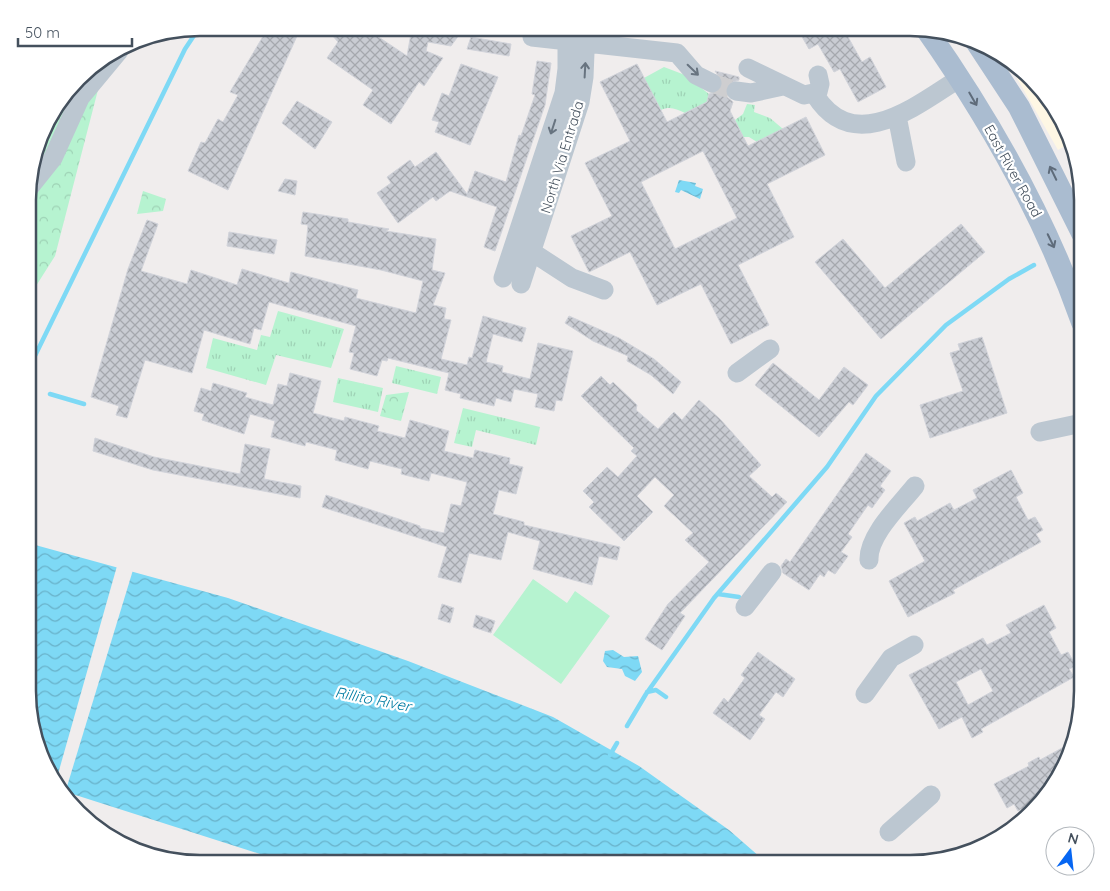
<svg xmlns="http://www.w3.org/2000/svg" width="1110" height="891" viewBox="0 0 1110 891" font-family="Quicksand,sans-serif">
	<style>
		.commercial { fill: #fef7e4 }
		.grass { fill: url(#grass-tufts) }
		.forest { fill: url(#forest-crowns) }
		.pitch { fill: #b6f3d0 }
		.water { fill: url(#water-waves) }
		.pier { fill: #f0eded }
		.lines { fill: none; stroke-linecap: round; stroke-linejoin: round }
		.stream { stroke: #7ed9f5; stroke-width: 4.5 }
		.building { fill: url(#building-cross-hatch); stroke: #d1d3da; fill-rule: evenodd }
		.minor-tunnel { stroke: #ceced0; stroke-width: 19; stroke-dasharray: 19 9; stroke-linecap: butt }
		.minor { stroke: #bcc7d1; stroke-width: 19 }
		.major { stroke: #aabcd0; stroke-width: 22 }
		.oneway { stroke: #687480 }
		.oneway2 { stroke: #5e6b7a }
		.labels { text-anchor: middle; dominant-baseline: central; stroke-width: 4.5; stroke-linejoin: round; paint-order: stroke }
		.street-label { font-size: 14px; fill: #44505d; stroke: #fff }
		.water-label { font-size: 15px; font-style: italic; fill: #027da3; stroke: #fff }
		.rim { fill: none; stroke: #44505d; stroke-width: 2.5 }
	</style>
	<defs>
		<pattern id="grass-tufts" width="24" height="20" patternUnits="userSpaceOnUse" patternTransform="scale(1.25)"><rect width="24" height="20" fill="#b6f3d0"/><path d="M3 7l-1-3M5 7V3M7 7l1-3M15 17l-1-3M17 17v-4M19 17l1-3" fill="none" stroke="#9ed2b5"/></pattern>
		<pattern id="forest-crowns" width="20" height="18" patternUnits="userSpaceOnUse" patternTransform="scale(1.25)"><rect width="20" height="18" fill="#b6f3d0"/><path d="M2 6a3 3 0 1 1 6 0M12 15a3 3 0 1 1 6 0" fill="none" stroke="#9ed2b5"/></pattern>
		<pattern id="water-waves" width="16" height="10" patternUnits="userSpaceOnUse" patternTransform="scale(1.25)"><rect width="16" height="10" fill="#7ed9f5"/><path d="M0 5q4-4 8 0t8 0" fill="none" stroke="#69b2ca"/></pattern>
		<pattern id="building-cross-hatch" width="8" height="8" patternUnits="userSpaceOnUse" patternTransform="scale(1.25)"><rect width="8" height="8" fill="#c9ccd3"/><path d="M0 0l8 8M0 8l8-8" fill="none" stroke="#a5a8ae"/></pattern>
	</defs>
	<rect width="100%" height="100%" fill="#f0eded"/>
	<path class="commercial" d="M1006 59 1024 70 1065 124 1069 144 1058 150Z"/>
	<path class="grass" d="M664 67 685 75 709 94 707 102 685 113C676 109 670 106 661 110L644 78Z
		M747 104 755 105 754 112 770 118 783 129 757 142 749 137H743L735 120 743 114Z
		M278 311 344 329 331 368 276 355 266 385 206 368 213 338 257 350 261 335 270 337Z
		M396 366 441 377 437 394 392 383Z
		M338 378 383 388 378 412 333 402Z
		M463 408 540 427 536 445 476 430 472 447 454 443Z"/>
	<path class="forest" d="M106 59 55 256 29 297V177L50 114 86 70Z
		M143 191 166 199 163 211 137 214Z
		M409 392 401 421 380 416 386 395Z"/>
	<path class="pitch" d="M533 579 567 603 575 591 610 616 561 684 493 635Z"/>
	<path class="water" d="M679 180 696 183 695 186 703 189 700 199 681 190 679 193 675 192Z
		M28 543 228 598 408 661 553 717 639 766 729 830 767 863H288L63 791 45 767 28 703Z
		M613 650 624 657 638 656 642 672 635 681 625 676 622 669 607 667 603 661 605 651Z"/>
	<path class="pier" d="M117 566 133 570 65 793 56 781Z"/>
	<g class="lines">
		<path class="stream" d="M29 368 185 49 199 28
			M29 388H30
			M50 394 84 404
			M718 594 739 597
			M647 692 656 690 666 697
			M627 726 646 694 714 598 827 467 876 396 946 325 1009 279 1034 265
			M610 755 617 743"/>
	</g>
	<path class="building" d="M268 28H278L297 36 228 190 188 171 201 142 205 143 218 119 223 122 238 95 230 92Z
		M326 28H365L407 56 412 28 459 35 451 46 428 42 426 51 443 58 424 86 419 82 391 124 363 105 373 90 327 58 338 42Z
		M797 28H843L862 62 870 57 886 87 858 102 840 69 834 72 818 44 809 49Z
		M471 37 511 44 509 56 467 49Z
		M537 61 551 63 545 105 495 251 484 247 497 207 450 191 436 201 433 197 398 223 377 193 391 183 387 177 410 160 415 167 436 152 467 194 475 171 506 182 519 135 521 136 535 95 532 94Z
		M461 64 498 77 470 145 435 132 439 122 432 120 442 93 449 96Z
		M637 64 667 122 707 102 709 94 719 92 723 82 715 71 739 77V80L727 84 725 90 726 96 733 102 730 111 748 146 806 117 825 155 767 184 794 237 738 265 769 325 731 344 701 284 657 305 630 252 589 272 571 236 612 216 585 163 630 141 600 82ZM703 151 737 218 675 249 641 182Z
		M297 101 332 122 315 149 282 123Z
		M285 179 297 181 295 195 278 191Z
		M303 212 348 219V222L389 229 386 231 436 239 432 270 445 273 433 305 446 308 444 319 451 320 441 359 467 365 469 357 472 358 483 316 526 328 522 342 493 334 486 362 503 366 502 372 530 379 538 343 573 351 562 401 556 400 554 411 535 407 538 394 514 389 511 402 496 398 494 406 460 398 461 394 445 390 449 373 388 358 387 361 382 360 377 376 350 369 354 353 349 352 356 326 269 302 261 330 254 328 250 344 204 330 192 373 145 360 127 418 116 415 119 406 91 397 128 269 147 220 158 224 141 271 187 284 191 270 237 285 242 269 289 283 291 272 358 290 356 298 416 313 423 281 381 270 305 256 308 225 301 224Z
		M961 224 985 252 881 339 815 262 843 239 885 288Z
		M229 232 277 240 274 254 227 246Z
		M569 316 619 338 654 359 681 382 673 394 651 375 627 361 628 356 593 341 565 323Z
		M982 337 1007 413 930 438 920 405 963 391 950 353 960 350 958 344Z
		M773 363 819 400 844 367 868 385 853 405 849 402 819 437 755 385Z
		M290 373 321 381 313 413 344 421 345 417 379 426 377 431 405 438 410 420 449 431 444 451 473 458 475 450 510 458 509 464 523 467 516 494 499 490 493 514 524 522V525L620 547 617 560 599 556 592 585 533 569 540 541 508 532 501 560 469 553 461 583 438 577 447 547 322 507 326 495 420 526V528L444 533 451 504 461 506 467 482 431 473 429 481 401 474 402 469 370 461 368 469 335 460 337 450 306 442 305 446 271 437 275 421 250 414 244 434 202 420 204 414 194 411 201 388 211 391 213 383 247 393 245 397 273 405 278 384 287 386Z
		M601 376 610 385 613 382 637 405 636 410 658 429 674 412 682 420 699 400 720 419 761 465 749 476 772 497 776 493 787 502 680 613 685 616 662 650 645 639 668 604 709 562 685 540 693 533 664 506 674 495 655 477 637 496 653 512 624 541 589 507 594 502 583 491 607 467 618 477 637 456 631 451 634 448 581 396Z
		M95 438 154 457 240 474 245 444 270 449 264 479 301 486 300 498 153 470 93 451Z
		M866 453 891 471 880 486 885 490 872 508 868 505 848 534 852 537 841 552 848 556 835 574 828 570 824 577 820 574 809 590 783 573 781 566 786 559 790 562Z
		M1011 470 1023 493 1016 497 1028 520 1035 517 1043 530 1036 534 1041 542 953 590 955 593 908 617 889 581 925 561 904 523 915 517 917 521 950 503 954 510 977 498 973 490Z
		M442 604 454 608 450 623 438 619Z
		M1044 605 1056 628 1049 632 1061 655 1068 652 1076 666 1069 669 1074 677 981 729 983 732 972 738 962 717 939 729 909 675 983 638 987 645 1011 633 1006 625ZM981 669 993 691 968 705 956 682Z
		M476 615 495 621 491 633 473 627Z
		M758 652 795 679 783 697 776 692 759 715 765 719 750 740 713 713 724 698 728 702 745 678 741 675Z
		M1073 742 1069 757 1045 797 1018 811 1014 804 1007 808 994 784 1029 766 1028 763 1039 757 1040 760Z"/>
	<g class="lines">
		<path class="minor-tunnel" d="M712 83 736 91"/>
		<path class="minor" d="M532 37 677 53 696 75 712 83
			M748 68 804 95 818 92 820 84 818 75
			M736 91 751 93 783 86
			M815 95C854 157 917 105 960 78
			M897 116 906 162
			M29 188 53 158 80 98 119 51
			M532 252 572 278 604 290
			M503 278 564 93 567 69V28
			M521 284 580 102 584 77 586 28
			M737 373 770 349
			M1040 432 1082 423
			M869 560C868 535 900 505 915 486
			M745 607 772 572
			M865 694 891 658 914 645
			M889 832 931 795"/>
		<path class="major" d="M926 29C990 120 1045 217 1082 322
			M975 40 1019 107 1082 233"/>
	</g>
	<defs><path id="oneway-shaft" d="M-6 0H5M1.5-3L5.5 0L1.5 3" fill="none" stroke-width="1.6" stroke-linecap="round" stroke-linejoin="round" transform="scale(1.25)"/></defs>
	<g class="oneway">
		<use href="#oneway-shaft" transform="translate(585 70) rotate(-87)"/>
		<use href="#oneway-shaft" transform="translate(693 70) rotate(44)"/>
		<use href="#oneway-shaft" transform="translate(553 127) rotate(108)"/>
	</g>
	<g class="oneway2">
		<use href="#oneway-shaft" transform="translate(973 99) rotate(60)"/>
		<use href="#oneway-shaft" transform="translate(1053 173) rotate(-116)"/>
		<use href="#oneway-shaft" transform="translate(1051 241) rotate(64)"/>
	</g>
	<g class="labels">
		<g class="street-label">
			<text transform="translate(562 157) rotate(-73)">North Via Entrada</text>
			<text transform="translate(1013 171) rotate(61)">East River Road</text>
		</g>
		<g class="water-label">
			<text transform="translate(373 699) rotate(11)">Rillito River</text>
		</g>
	</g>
	<path d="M0 0H1110V891H0ZM200 36H910A164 164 0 0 1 1074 200V691A164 164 0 0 1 910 855H200A164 164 0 0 1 36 691V200A164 164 0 0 1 200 36Z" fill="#fff" fill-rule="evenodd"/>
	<path class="rim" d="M200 36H910A164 164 0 0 1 1074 200V691A164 164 0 0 1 910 855H200A164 164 0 0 1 36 691V200A164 164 0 0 1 200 36Z"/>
	<g transform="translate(1070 851) rotate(15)"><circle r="24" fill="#ffffff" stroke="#b4b9be"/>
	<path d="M0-4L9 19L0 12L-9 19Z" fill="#0666f2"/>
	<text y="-8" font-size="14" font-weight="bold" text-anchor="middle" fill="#44505d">N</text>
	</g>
	<path d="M18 38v8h114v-8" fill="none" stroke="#44505d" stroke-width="2.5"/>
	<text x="25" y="38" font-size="15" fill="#44505d" stroke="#ffffff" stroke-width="4" paint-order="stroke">50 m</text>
</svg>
